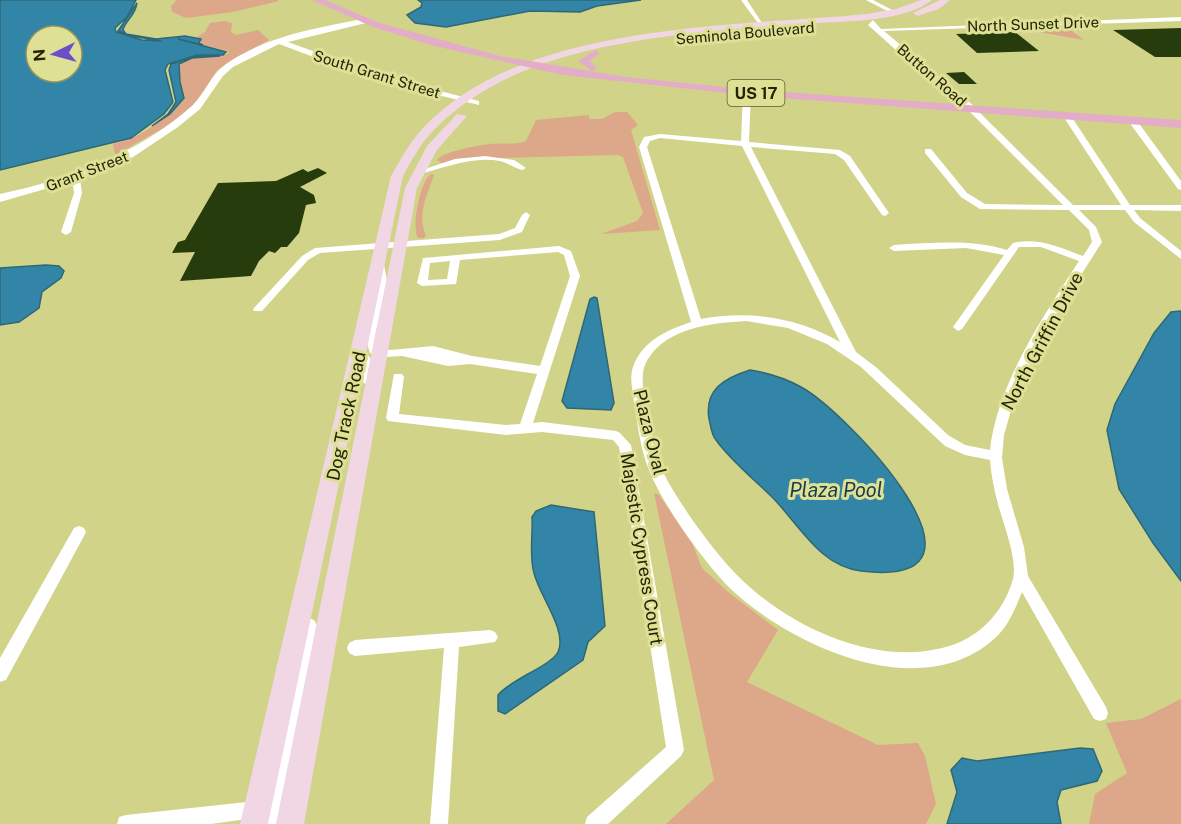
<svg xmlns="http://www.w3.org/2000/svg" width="1181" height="824" viewBox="0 0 1181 824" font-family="'Public Sans',sans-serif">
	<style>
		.green { fill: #dda789 }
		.water { fill: #3385a7; stroke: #2e6876; stroke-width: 1.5; fill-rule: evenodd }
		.building { fill: #273c0c }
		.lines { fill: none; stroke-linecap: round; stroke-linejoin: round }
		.minor { fill: #fff; fill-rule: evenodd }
		.tertiary { fill: #fff; fill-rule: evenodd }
		.secondary { fill: #f1d6e3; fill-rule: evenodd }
		.primary { fill: #e3adc8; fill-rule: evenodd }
		.labels { text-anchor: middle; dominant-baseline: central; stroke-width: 6; stroke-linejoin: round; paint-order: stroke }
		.far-street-label { font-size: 15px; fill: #232405; stroke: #dee095 }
		.shield { fill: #dee095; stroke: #5b5c30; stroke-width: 1.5 }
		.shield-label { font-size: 16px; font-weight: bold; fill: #232405 }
		.street-label { font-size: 18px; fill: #232405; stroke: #dee095 }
		.water-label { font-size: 20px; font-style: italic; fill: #183c4c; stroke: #dee095 }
	</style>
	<rect width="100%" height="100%" fill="#d1d388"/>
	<path class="green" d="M177 0H278L279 1 233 12 186 18 172 12 171 6Z
		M224 21 232 23 231 32 236 35 258 30 269 40 217 70 200 99 169 125 115 155 113 144C143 137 163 120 184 98L180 82 179 65 192 58 228 54 229 51 203 45 197 37 205 32 210 23Z
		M1064 25 1084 40 1033 31 1031 27Z
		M615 112H627L638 125 631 130 660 230 601 234 637 221 643 213 623 157 618 155 458 159 442 163 437 160C444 151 476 146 489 144 503 142 514 146 526 141L536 120 589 115V119H602Z
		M431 174 434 175C428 192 416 217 426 235L424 238H418C411 228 420 181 431 174Z
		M654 493 659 495 692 543 702 568 728 592 778 630 747 682 878 745 918 743 925 756 936 804 926 824H666L714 780Z
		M1181 699V824H1089L1095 794 1127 773 1106 723 1141 719Z"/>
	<path class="water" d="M0 0H136L127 17 115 28 116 32 142 40 162 41C148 39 132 37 118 31L137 3C135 17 126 19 123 30L126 34 156 39 185 36 201 39 199 43 203 45 178 39 226 52 223 55H197L168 64 165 70 173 102 164 114 131 138 0 170ZM36 36H72V72H36Z
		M418 0H641L597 6 580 12 530 11 446 27 415 23 407 15 421 7 422 3Z
		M196 56H220L192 58 179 64 180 82 184 98 170 114 152 126 168 114 176 102 169 70 171 64Z
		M46 265 59 266 64 271 61 278 42 292 39 308 19 322 0 325V268Z
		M594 297 597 298 614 403 611 410 567 408 562 401 590 299Z
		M1181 311V581L1153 543 1119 489 1107 430 1115 404 1154 333 1171 312Z
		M750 370C768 373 785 378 801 387 847 412 1016 590 861 571 820 566 800 526 773 498 755 480 731 461 716 440 711 434 711 426 709 419 704 389 725 378 750 370Z
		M551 505 594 512 605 626 588 642 583 660 505 714 498 711V695C511 679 551 666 558 652 568 631 539 595 534 573 529 557 533 535 532 517L536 511Z
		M1080 748 1093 749 1102 771 1097 781 1061 790 1057 802 1061 824H947L957 792 951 770 962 758 977 761Z"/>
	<path class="building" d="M1181 28V57H1155L1113 30Z
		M1015 32 1039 51 977 53 956 34Z
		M964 72 977 84H959L946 73Z
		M318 168 327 173 300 187 314 195 316 203 306 205 299 233 287 247H281L275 253 269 251 259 261 251 276 180 281 195 252 172 253 178 242 185 240 218 183 276 181 303 169 308 172Z"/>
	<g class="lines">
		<path class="minor" d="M741 0H747L764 26H760Z
			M866 0H873L896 12 891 13Z
			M747 90 751 92 749 142 840 150 850 156 889 213 885 216 882 215 844 160 835 154 751 147 856 352 877 368 948 435 965 445 990 450C997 384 1044 315 1079 261L1041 247H1019L962 329 958 331 953 327 1004 255 966 248 894 251 889 248 894 245C933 243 970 239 1007 250L1013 243C1038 237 1059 247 1083 256L1092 242 1089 230 1069 210 980 209 961 197 925 153V149H931L967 193 985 204 1063 205 967 109 974 107 1073 205H1121L1063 116 1067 114 1071 116 1130 205H1181V211L1134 210 1140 218 1181 251V259L1134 222 1125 210H1079L1096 227 1102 242 1055 316 1024 377 1012 407 1004 435 1002 458 1007 489 1024 547 1028 576 1106 707 1108 713 1106 719 1100 721 1094 719 1022 592C1015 609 1008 627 994 639 921 704 796 648 734 592 707 567 662 504 649 470 640 448 638 425 634 403 633 391 629 379 633 367 642 341 667 330 691 322L639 147 644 137 660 134 741 141 743 92ZM660 138 742 146 840 342C798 317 748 310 701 319L647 147 650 141ZM746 321 788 328 827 344 861 367 945 446 965 455 990 460C991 475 994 489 998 504 1003 523 1018 560 1013 579 1003 614 977 640 942 648 873 665 793 628 743 581 723 562 705 538 689 515 680 501 670 487 663 472 655 456 652 438 649 420 646 400 637 376 648 359 668 327 713 323 746 321Z
			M1129 118H1135L1181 181V190L1178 189 1129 122Z
			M485 156 514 160 526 168 522 170C514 168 508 163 500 161 472 156 444 168 417 175L413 173 455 159Z
			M76 176 80 179 82 193 71 232 66 235 61 232 74 193 72 179Z
			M526 212 530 215 522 232 500 240 320 253 308 260 262 311H254L253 309 302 256 315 248 499 234 515 228 522 215Z
			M559 246 571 251 580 276 533 423 542 422 616 431 620 433 631 445 684 750 681 756 608 824H585L587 817 666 747 619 447 613 440 542 432 506 435 388 421 386 418 394 374H402L404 377 399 414 506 425 520 424 537 374 470 364 448 366 402 356 385 357 370 353 365 337 377 280 374 265 379 262 384 265 387 280 375 337 379 348 391 350 433 346 472 356 540 366 570 276 564 255 558 252 460 260 456 284 422 286 417 283 423 258ZM450 261 447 279 428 280 430 263Z
			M359 349C373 355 375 367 373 381L367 385 361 381 362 366 353 353Z
			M79 526 84 528 86 532 84 536 6 680 0 682V658L74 528Z
			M309 618 314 620 317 625 278 824H260L261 817 211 824H117L119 817 126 815 257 801 264 805 301 625 304 620Z
			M490 630 495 632 498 637 495 642 459 647 448 824H430L444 648 355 656 349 653 347 648 349 643 355 640Z"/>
		<path class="tertiary" d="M1181 17V21L884 31 975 107 976 109 971 112 953 101 868 25 873 20 881 29Z
			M363 19 366 23 288 42 378 75 479 101V105L372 79 279 44 233 67 223 76 200 109 178 127 133 157 83 178 0 202V194C70 179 137 154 192 106 205 93 211 74 226 64 266 36 316 28 363 19Z"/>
		<path class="secondary" d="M921 0H932C906 21 851 21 818 23 697 33 522 36 433 131 420 144 412 160 403 176L268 824H240L391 176C401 159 410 141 424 127 523 22 733 27 867 14L896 9Z
			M940 0H950L939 9 917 16 913 13Z
			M457 114 467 116 437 150 417 188 304 824H276L405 188 427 146Z"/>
		<path class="primary" d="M312 0H325L380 23 500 56 626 77 754 90 1181 120V128L754 96 563 75 434 46 373 27Z
			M595 50 600 53 590 61 597 68 592 71 578 61Z"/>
	</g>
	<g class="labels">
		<g class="far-street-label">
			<text transform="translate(1033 24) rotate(-2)">North Sunset Drive</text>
			<text transform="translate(745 33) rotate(-5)">Seminola Boulevard</text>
			<text transform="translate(377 74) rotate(17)">South Grant Street</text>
			<text transform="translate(932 75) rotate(41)">Button Road</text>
			<text transform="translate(87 171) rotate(-21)">Grant Street</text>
		</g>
		<rect class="shield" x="727.5" y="80" width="57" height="26" rx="4.5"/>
		<g class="shield-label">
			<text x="756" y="93">US 17</text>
		</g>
		<g class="street-label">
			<text transform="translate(1042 341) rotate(-62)">North Griffin Drive</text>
			<text transform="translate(346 416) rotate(-78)">Dog Track Road</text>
			<text transform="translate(650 432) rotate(76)">Plaza Oval</text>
			<text transform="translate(642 549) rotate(81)">Majestic Cypress Court</text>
		</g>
		<g class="water-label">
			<text x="836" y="490">Plaza Pool</text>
		</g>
	</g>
	<g transform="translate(54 54) rotate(265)"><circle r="28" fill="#dee095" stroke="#93955b" stroke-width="1.5"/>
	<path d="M0-4.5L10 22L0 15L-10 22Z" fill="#6c4fc8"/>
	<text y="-9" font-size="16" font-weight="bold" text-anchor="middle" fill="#232405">N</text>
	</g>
</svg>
